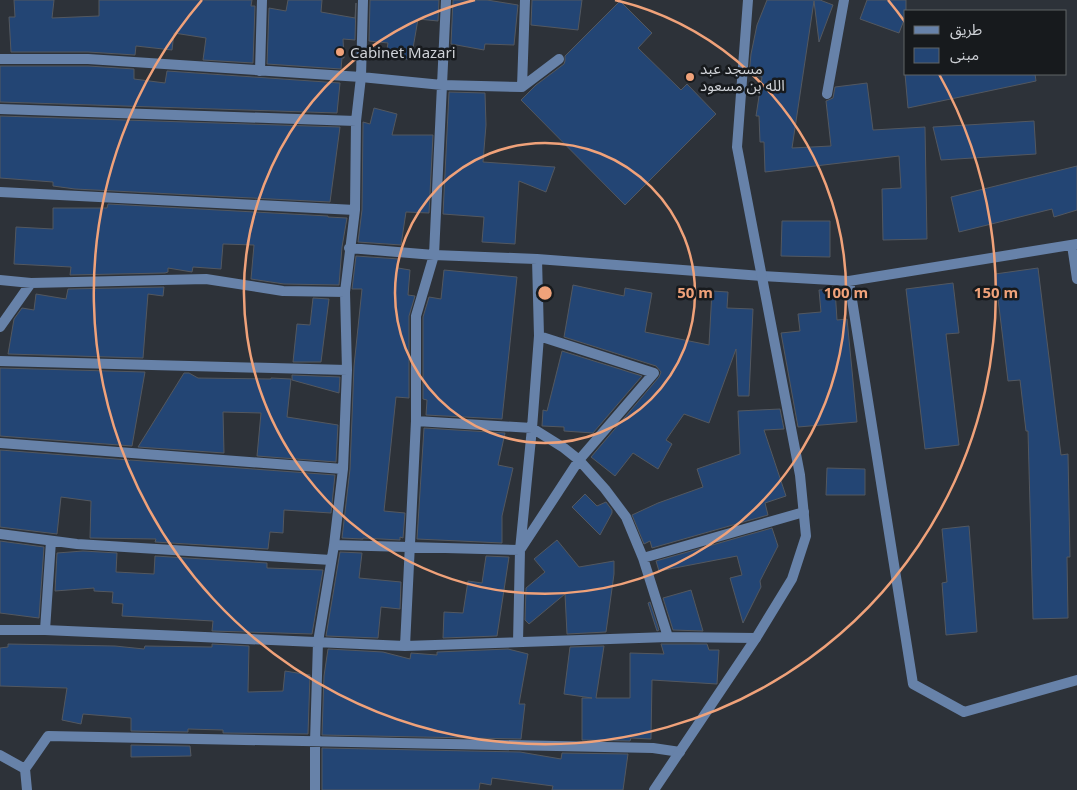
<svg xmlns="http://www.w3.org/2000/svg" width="1077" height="790" viewBox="0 0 1077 790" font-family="'Noto Sans','Noto Sans Arabic',sans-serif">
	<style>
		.building { fill: #234574; stroke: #535860 }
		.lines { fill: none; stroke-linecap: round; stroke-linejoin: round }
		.minor { stroke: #6782a9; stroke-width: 10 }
		.tertiary { stroke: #6782a9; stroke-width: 10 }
		.ring { fill: none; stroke: #f0a27a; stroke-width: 2.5 }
		.poi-dot { fill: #f0a27a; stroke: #171a1d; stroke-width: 2 }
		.labels { text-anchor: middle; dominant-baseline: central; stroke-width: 5; stroke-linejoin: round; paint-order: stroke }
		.poi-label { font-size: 15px; fill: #cfd2d7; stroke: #171a1d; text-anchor: start }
		.centre { fill: #f0a27a; stroke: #171a1d; stroke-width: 2.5 }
		.ring-label { font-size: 15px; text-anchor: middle; font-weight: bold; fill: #f0a27a; stroke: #171a1d; stroke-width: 5; stroke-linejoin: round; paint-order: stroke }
	</style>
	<rect width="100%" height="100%" fill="#2d3239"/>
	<path class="building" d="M14 0H54L52 18 99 16V0H252L251 6H255L253 63 203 60 206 38 174 33 172 50 136 46 135 55 88 52H11L9 17H15Z
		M288 0H322L321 12 355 18 356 3 355 40 343 39 344 58H342L341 69 267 64 269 8 286 11Z
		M370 0H439L438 21 418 19 411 60 386 55 388 43 369 41Z
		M453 0H487L518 5 514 45 485 44 484 50 451 44Z
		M532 0H582L578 30 531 25Z
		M767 0H820L833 5 819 42 814 1 792 148 831 146 826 101 833 98 835 87 867 83 873 130 925 127 927 239 883 240 882 189 901 188 899 156 765 172 764 142H760L759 116H756L762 77 749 75 751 54 757 25Z
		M867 0H906V15L899 33 860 19Z
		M620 1 652 33 638 48 681 90 687 84 716 114 625 205 521 100 536 85 564 64 565 61V56Z
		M0 66H88L134 69V79L165 83 167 71 340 83 337 113 0 102Z
		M905 74H1035L1036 81 908 108Z
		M449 92 485 93 486 125 483 162 555 167 546 192 519 181 515 244 482 242 484 217 443 214Z
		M374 108 397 114 392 135H433L429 213 406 212 401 245 358 242 362 210 363 122 370 124Z
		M0 116 340 127 330 202 75 189 53 186V182L0 178Z
		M1034 121 1036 154 941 160 933 127Z
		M1077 166V210L1054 217 1052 209 959 232 951 197Z
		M108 204 328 216V217L347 218 342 247 339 285 284 284 251 279 254 245 223 244 221 269 193 267 192 272 168 268V272L165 273 70 275 71 267 14 264 16 227 53 229V208H107Z
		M782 221H830V257L781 256Z
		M356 256 399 259 398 268 410 270 408 295 415 296 409 316V398L396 397 384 511 405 513 403 538 400 537V540L363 538V539L342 538 350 469 354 366 362 289H352Z
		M1038 268 1061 455 1068 454 1070 557H1067L1068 618 1033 619 1028 431H1026L1020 380 1008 381 995 274Z
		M444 270 517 277 502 419 426 415 427 400 423 399V317L429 297 441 299Z
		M953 283 959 333 946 334 959 445 925 449 906 289Z
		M573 285 624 296 625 288 652 293 645 332 709 345 712 291 728 292 727 308 753 309 749 396H738L736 349 709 423 684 414 666 440 672 444 658 469 633 453 615 476 591 457 659 377 661 372 656 366 564 337Z
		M164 287 163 296 148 294 143 358 8 354 14 319 22 308 34 310 36 294 66 299 68 289Z
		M835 289 837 320 847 319 857 422 798 427 781 333 800 331 798 314 821 312 819 290Z
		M313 298 329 299 321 362H293L297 324 310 325Z
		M562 351 642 376 593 433 564 431V427L542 426 543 410 547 411Z
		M0 368 145 372 132 446 0 436Z
		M184 373H189L198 378 271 379V378L291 379 287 417 338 425 336 462 257 456 261 413 223 412 224 453 138 447Z
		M292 375 340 377 339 393 292 380Z
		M780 409 784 429 764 430 786 496 765 503 768 515 652 548 650 541 644 544 632 515 658 503 703 487 697 469 740 454 738 411Z
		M424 428 505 433 498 465 513 468 502 516V543L417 539Z
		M0 450 129 460V461L130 460 335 475 331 513 284 510 283 533 270 532 268 549 155 542 156 539 90 538 91 501 61 497 57 534 0 527Z
		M827 468 865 469V495H826Z
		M585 494 597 506 606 502 612 510V513L600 535 572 507Z
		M969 526 977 632 946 635 942 583 947 582 942 529Z
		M772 528 778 546 760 581 761 587 743 623 730 578 742 575 737 556 659 571 656 561Z
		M557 540 579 567 614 561V574L606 632 567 634 565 594 529 624 525 620 526 588 545 572 534 559Z
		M0 541 44 547 39 618 0 613Z
		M83 551 117 553 116 572 154 574 155 556 267 563V568L323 570 312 634 212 631 213 621 122 616 123 604 112 603 113 592 94 591V588L55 591 57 553Z
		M340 552 362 553 359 578 401 582 400 609 381 607 378 638 326 636Z
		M486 556 509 557 497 636 443 638 444 612 463 613 468 581 482 583Z
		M691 590 703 631 673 630 663 598Z
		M650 602 659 630 657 631 648 603Z
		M8 644 115 646 144 649 145 646 212 647V644L249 646 248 692 283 691 285 671 310 675 308 734 223 733V730L188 729V732L131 731V718L83 714 81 724 62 720 67 688 0 686V648L8 647Z
		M661 644H707L709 650H719L717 684 652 680 651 739 631 738 630 741 582 740V698H592L564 694 570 647 604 646 596 698H630V653L664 654Z
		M328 649 383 652 410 659 411 653 437 655V652L508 649 528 654 519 704H525L521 739 322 735 324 676Z
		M131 745 190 746 191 756 131 757Z
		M322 748 520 752 561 759 562 753 628 754 623 790H552L553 786 492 778 491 785 480 783 479 790H322Z"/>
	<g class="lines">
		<path class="minor" d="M0 59H88L361 77 442 85 522 87 559 59
			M260 71 262 0
			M522 87 525 0
			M827 94 844 0
			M0 109 356 121
			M0 192 355 210
			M1072 245 1077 279
			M349 248 434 255 537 259 762 276 849 281 1077 244
			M0 280 31 283 206 279 283 291 345 292
			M849 281 913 684 964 712 1077 680
			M0 327 31 283
			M0 361 347 370
			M416 421 532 428 564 448 579 460 605 489 626 517 643 558 668 637
			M0 443 343 469
			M0 534 77 544 331 560
			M334 545 520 550 579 460 654 373 539 336
			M643 558 804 512
			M0 630H45L405 646 668 637 756 638
			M45 630 51 541
			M518 642 520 550 532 428 539 336 537 259
			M405 646 416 421V316L434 255 446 0
			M0 755 25 769
			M27 790 25 769 48 736 653 748 680 752
			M315 790V742L318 642 334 545 343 469 347 370 345 292 355 210 356 121 361 77 363 0"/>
		<path class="tertiary" d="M654 790 756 638 792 579 806 536 800 475 737 147 748 0"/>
	</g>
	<g class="ring">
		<circle cx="545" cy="293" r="150"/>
		<path d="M615 0A301 301 0 1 1 475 0"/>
		<path d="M888 0A451 451 0 0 1 905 22M939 74A451 451 0 1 1 202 0"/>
	</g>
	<g class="poi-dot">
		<circle cx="340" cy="52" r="5"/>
		<circle cx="690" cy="77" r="5"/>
	</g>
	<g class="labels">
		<g class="poi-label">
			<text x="350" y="52">Cabinet Mazari</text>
			<text x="700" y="68">مسجد عبد<tspan x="700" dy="17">الله بن مسعود</tspan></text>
		</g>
	</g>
	<circle cx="545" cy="293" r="8" class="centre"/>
	<g class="ring-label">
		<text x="695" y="298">50 m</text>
		<text x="846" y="298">100 m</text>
		<text x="996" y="298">150 m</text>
	</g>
	<rect x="904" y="10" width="162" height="65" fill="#171a1d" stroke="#616467"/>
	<rect x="914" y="26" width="25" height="8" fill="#6782a9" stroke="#616467"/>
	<text x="950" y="35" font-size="15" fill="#cfd2d7">طريق</text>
	<rect x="914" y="48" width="25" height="15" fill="#234574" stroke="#616467"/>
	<text x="950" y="60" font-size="15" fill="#cfd2d7">مبنى</text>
</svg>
